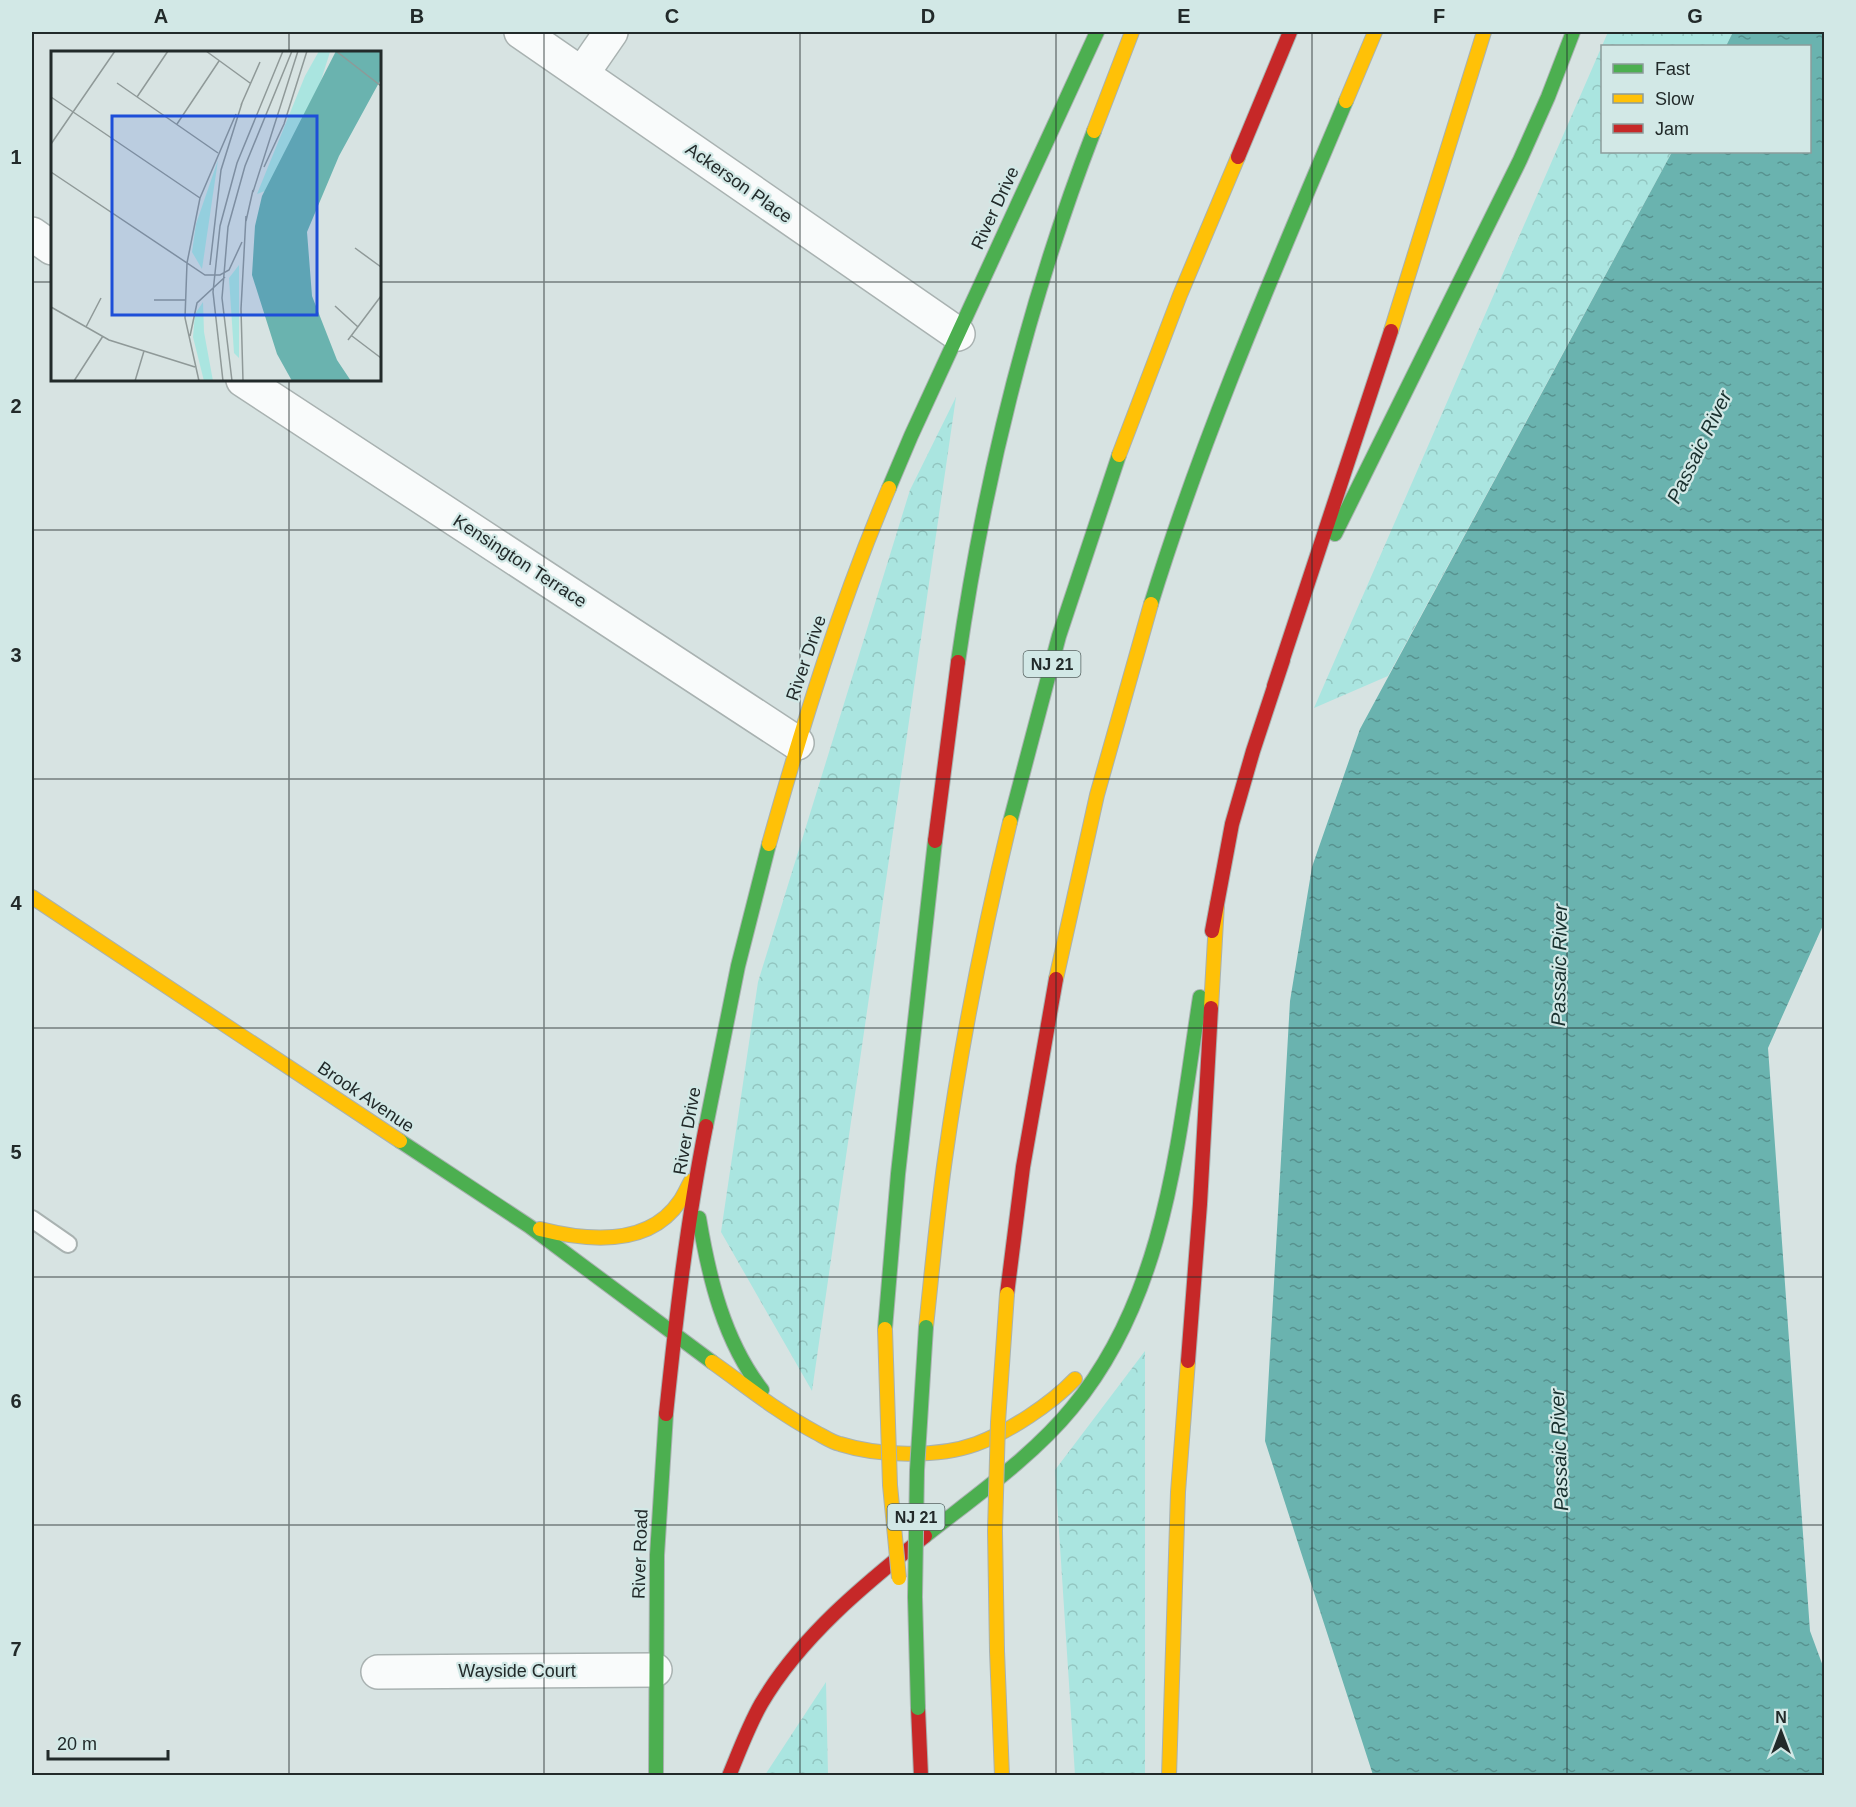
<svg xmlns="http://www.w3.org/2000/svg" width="1856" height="1807" viewBox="0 0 1856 1807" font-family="Helvetica,sans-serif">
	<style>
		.forest { fill: url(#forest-crowns) }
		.water { fill: url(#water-ripples) }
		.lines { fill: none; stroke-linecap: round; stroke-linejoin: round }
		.lane-casing { stroke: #a9b2b1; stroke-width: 20 }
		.street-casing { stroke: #a9b2b1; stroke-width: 36 }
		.fast-casing { stroke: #a9b2b1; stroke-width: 16 }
		.slow-casing { stroke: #a9b2b1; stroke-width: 16 }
		.jam-casing { stroke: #a9b2b1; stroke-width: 16 }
		.lane { stroke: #f9fbfb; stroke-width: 16 }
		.street { stroke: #f9fbfb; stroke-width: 33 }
		.fast { stroke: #4caf50; stroke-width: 14 }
		.slow { stroke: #ffc107; stroke-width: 14 }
		.jam { stroke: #c62828; stroke-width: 14 }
		.fast-bridge-casing { stroke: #a9b2b1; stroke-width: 16; stroke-linecap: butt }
		.slow-bridge-casing { stroke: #a9b2b1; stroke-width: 16; stroke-linecap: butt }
		.fast-bridge { stroke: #4caf50; stroke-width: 14 }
		.slow-bridge { stroke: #ffc107; stroke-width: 14 }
		.grid { fill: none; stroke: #222a2a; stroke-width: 1.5; stroke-opacity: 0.55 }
		.labels { text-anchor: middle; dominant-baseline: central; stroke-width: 4.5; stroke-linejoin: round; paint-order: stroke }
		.shield { fill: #d2e8e6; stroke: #576362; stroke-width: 1.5 }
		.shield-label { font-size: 16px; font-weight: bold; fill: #222a2a }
		.street-label { font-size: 18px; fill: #222a2a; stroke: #d2e8e6 }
		.water-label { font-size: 20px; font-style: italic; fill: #19302e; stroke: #d2e8e6 }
		.inset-road { fill: none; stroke: #8f9998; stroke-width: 1.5 }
		.view { fill: #1d4ed8; fill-opacity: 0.15; stroke: #1d4ed8; stroke-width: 3 }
		.inset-edge { fill: none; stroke: #222a2a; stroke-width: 3 }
		.neatline { fill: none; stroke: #222a2a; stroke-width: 2 }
		.grid-label { font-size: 20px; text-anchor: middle; font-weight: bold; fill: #222a2a }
	</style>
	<defs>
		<pattern id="forest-crowns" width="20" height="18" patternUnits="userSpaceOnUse" patternTransform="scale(1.5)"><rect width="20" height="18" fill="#aae5e0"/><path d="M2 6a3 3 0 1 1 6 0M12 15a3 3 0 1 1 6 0" fill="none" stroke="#92c5c0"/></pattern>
		<pattern id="water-ripples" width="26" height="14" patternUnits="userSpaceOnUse" patternTransform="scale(1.5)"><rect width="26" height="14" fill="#6ab3af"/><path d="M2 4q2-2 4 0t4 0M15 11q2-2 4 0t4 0" fill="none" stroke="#57928f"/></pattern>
	</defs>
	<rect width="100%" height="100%" fill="#d7e3e2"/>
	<path class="forest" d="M1608 32H1733L1726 46H1602V152H1672L1388 676 1314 708Z
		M956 397 812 1391 721 1232 758 982 910 490Z
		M1145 1351V1775H1075L1055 1470Z
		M826 1682 828 1775H765Z"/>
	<path class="water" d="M1733 32H1824V923L1768 1048 1810 1631 1824 1669V1775H1373L1265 1441 1290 1001 1312 867 1360 729 1672 152H1810V46H1726Z"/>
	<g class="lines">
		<defs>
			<path id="lane" d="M32 1219 68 1244"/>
			<path id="street" d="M521 32 958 334
				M582 74 611 32
				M32 234 52 248
				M243 380 797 743
				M378 1672 655 1670"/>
			<path id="fast" d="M889 488 911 436 1097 32
				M1335 534 1520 160 1548 97 1573 32
				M1151 604C1204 432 1276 267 1346 101
				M958 662C984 481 1028 302 1094 131
				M1010 822 1059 636 1119 455
				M706 1126 738 966 769 844
				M400 1141 529 1226 712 1362
				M699 1218C709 1278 724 1341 762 1390
				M885 1329 898 1174 935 841
				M925 1536C973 1498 1033 1456 1072 1408 1167 1294 1178 1138 1200 997
				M656 1776 657 1555 666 1414"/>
			<path id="slow" d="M1346 101 1375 32
				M1094 131 1132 32
				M1391 331 1484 32
				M1119 455 1180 295 1238 157
				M769 844C803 723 840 604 889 488
				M32 897 400 1141
				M1056 979 1097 795 1151 604
				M1211 1008 1217 904
				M540 1229C587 1241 649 1247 680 1201 684 1195 687 1188 691 1181
				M926 1327C932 1271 937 1215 945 1159 961 1045 983 933 1010 822
				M712 1362C746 1386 779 1413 815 1432 823 1436 831 1442 840 1444 878 1456 937 1458 976 1444 1009 1432 1051 1404 1075 1379
				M997 1651 1002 1776
				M1169 1776 1178 1492 1188 1361"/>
			<path id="jam" d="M1238 157 1290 32
				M1274 686 1391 331
				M935 841 958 662
				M1212 931 1232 824 1253 751 1283 660
				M1007 1294 1023 1167 1056 979
				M1188 1361 1200 1204 1211 1008
				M666 1414C676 1318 687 1221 706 1126
				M918 1708 921 1776
				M729 1776C739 1752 748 1727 761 1704 800 1637 865 1584 925 1536"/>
		</defs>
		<use href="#lane" class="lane-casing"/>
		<use href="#street" class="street-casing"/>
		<use href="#fast" class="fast-casing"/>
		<use href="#slow" class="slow-casing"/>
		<use href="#jam" class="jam-casing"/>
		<use href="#lane" class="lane"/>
		<use href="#street" class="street"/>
		<use href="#fast" class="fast"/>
		<use href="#slow" class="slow"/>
		<use href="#jam" class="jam"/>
		<defs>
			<path id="fast-bridge" d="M918 1708 915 1597 917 1470 926 1327"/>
			<path id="slow-bridge" d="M885 1329 890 1485 899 1578
				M997 1651 995 1531 998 1422 1007 1294"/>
		</defs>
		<use href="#fast-bridge" class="fast-bridge-casing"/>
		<use href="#slow-bridge" class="slow-bridge-casing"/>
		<use href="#fast-bridge" class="fast-bridge"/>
		<use href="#slow-bridge" class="slow-bridge"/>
	</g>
	<path class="grid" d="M289 32V52M544 32V1776M800 32V1776M1056 32V1776M1312 32V1776M1567 32V1776M32 282H52M380 282H1824M289 380V1776M32 530H1824M32 779H1824M32 1028H1824M32 1277H1824M32 1525H1824"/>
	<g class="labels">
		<g class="shield">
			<rect x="1023.5" y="651" width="57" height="26" rx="4.5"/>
			<rect x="887.5" y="1504" width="57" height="26" rx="4.5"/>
		</g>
		<g class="shield-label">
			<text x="1052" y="664">NJ 21</text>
			<text x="916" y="1517">NJ 21</text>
		</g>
		<g class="street-label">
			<text transform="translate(739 183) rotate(35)">Ackerson Place</text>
			<text transform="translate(995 208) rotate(-65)">River Drive</text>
			<text transform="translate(520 561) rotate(33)">Kensington Terrace</text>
			<text transform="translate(806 658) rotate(-71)">River Drive</text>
			<text transform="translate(366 1097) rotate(34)">Brook Avenue</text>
			<text transform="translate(687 1131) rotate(-80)">River Drive</text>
			<text transform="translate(640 1554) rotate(-88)">River Road</text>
			<text x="517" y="1671">Wayside Court</text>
		</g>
		<g class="water-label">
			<text transform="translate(1699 447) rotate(-64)">Passaic River</text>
			<text transform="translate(1559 965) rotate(-89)">Passaic River</text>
			<text transform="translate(1559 1450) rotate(-92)">Passaic River</text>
		</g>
	</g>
	<g transform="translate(51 51)">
		<rect width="330" height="330" fill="#d7e3e2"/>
		<path d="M268 0 279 1 267 39 214 140 206 143 254 25ZM167 109 151 218 141 201 145 173ZM188 214V307L183 302 178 227ZM152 251 153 281 162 330H153L142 286 144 263Z" fill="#aae5e0"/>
		<path d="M285 0H330V28L288 105 256 181 261 245 286 309 300 330H241L226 303 201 224 204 175 211 145Z" fill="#6ab3af"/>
		<path class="inset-road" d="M155 0 199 32M285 0 330 35M66 32 167 102M0 46 149 147M86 46 117 0M190 54 209 11M126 73 168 10M0 93 64 0M213 116 233 73 256 0M0 121 154 224H169L178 219 191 191M202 141 247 0M195 170 202 139M304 197 330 216M136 212 134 267 148 330M136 212 149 147 185 63M159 214 170 119 191 52M103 249H134M284 255 307 276M0 256 58 289 144 316M35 276 50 247M139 285 146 252 174 226M301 285 330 307M297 289 330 245M23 330 52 285M84 330 93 300M172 330 162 241 169 175 186 112 232 0M181 330 171 247 177 176 194 115 241 0M192 330 190 258 195 165"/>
		<path class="view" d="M61 65H266V264H61Z"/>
		<rect width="330" height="330" class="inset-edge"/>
	</g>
	<rect width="1856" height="1807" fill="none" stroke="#d2e8e6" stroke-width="66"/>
	<rect x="1601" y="45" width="210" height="108" fill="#d2e8e6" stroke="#8c9c9b" stroke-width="1.5"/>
	<rect x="1613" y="64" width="30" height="9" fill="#4caf50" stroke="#8c9c9b" stroke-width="1.5"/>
	<text x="1655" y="75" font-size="18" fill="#222a2a">Fast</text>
	<rect x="1613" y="94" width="30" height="9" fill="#ffc107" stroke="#8c9c9b" stroke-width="1.5"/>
	<text x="1655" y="105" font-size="18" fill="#222a2a">Slow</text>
	<rect x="1613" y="124" width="30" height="9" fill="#c62828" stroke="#8c9c9b" stroke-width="1.5"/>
	<text x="1655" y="135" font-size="18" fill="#222a2a">Jam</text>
	<g transform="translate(1781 1732)" stroke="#d2e8e6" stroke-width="4.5" paint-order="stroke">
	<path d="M0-4.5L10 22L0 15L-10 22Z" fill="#222a2a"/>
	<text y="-9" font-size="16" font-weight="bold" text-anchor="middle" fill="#222a2a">N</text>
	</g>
	<path d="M48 1750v9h120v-9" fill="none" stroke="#222a2a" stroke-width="3"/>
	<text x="57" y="1750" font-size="18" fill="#222a2a" stroke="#d2e8e6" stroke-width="4.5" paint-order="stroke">20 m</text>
	<rect x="33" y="33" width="1790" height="1741" class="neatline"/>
	<g class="grid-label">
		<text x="161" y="23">A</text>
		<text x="417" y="23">B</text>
		<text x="672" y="23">C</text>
		<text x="928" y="23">D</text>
		<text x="1184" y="23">E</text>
		<text x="1439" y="23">F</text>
		<text x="1695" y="23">G</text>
		<text x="16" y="164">1</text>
		<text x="16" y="413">2</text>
		<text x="16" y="662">3</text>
		<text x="16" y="910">4</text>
		<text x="16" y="1159">5</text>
		<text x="16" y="1408">6</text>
		<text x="16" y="1656">7</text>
	</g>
</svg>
